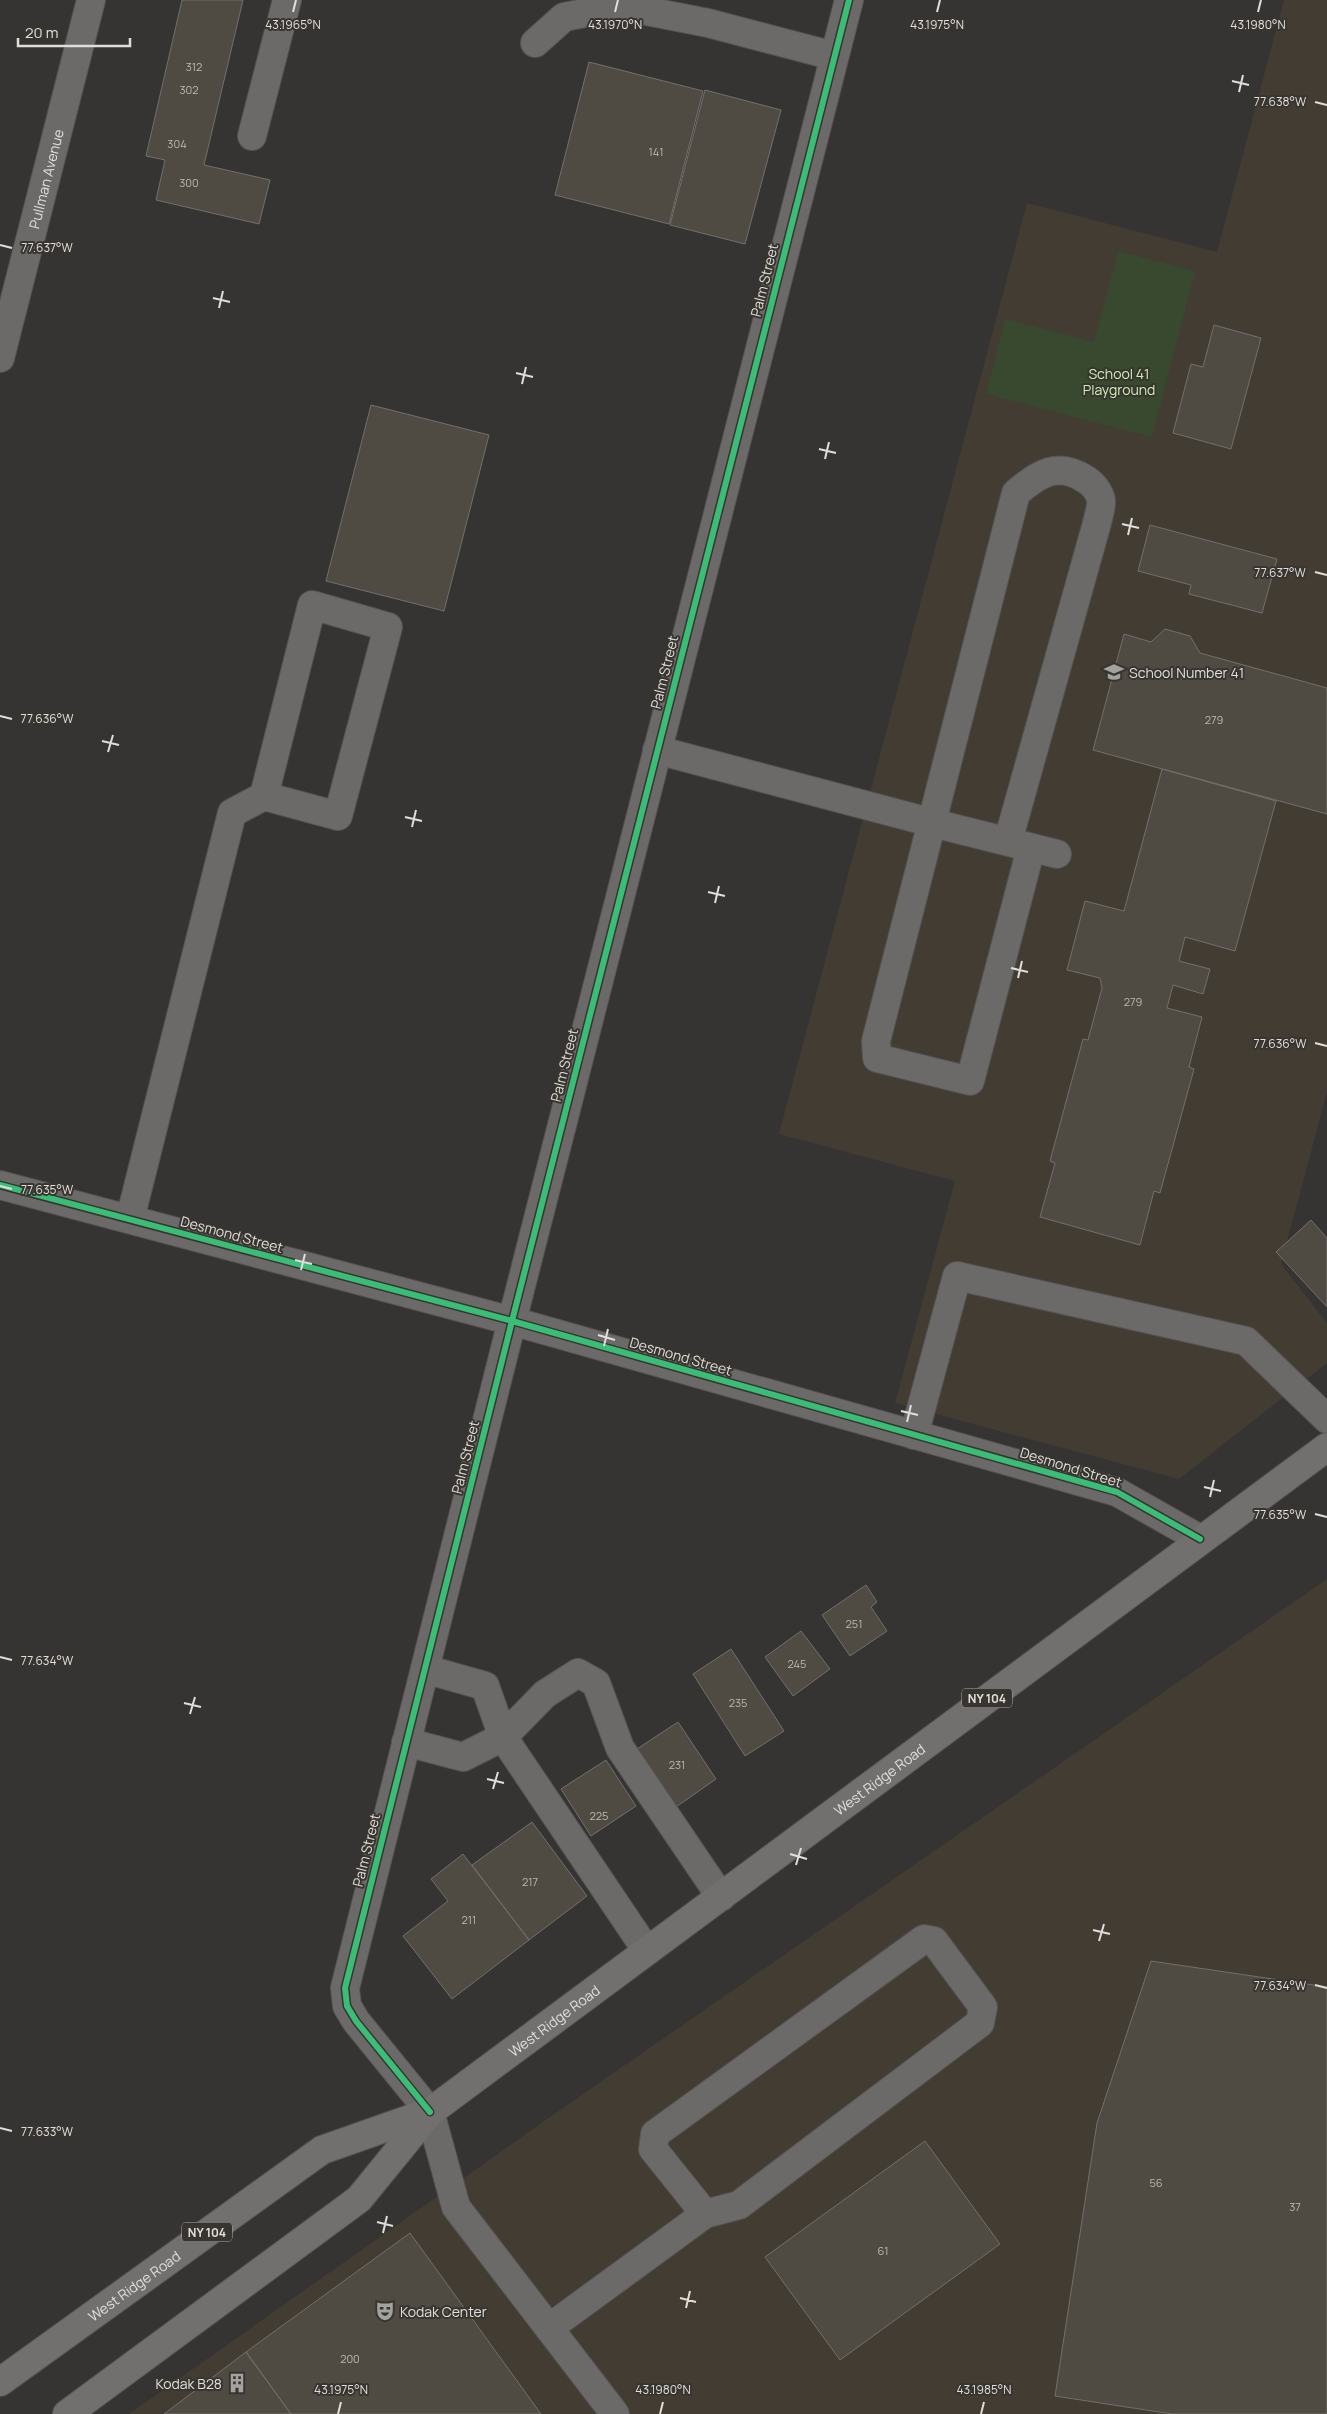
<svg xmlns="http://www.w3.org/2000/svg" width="1327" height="2414" viewBox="0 0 1327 2414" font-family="Manrope,sans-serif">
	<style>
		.built { fill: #423c33 }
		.green { fill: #39492f }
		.building { fill: #504b42; stroke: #71706e }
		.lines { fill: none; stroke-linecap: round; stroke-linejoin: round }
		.minor-casing { stroke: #545351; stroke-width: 30 }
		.highway-casing { stroke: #545351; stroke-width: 30 }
		.minor { stroke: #6c6a69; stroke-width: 28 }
		.highway { stroke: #72706e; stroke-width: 28 }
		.cycleway-casing { stroke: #383530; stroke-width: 9 }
		.cycleway { stroke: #3abd76; stroke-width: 6 }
		.ticks { fill: none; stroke: #e0deda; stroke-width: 2 }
		.labels { text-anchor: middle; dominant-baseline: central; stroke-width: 4; stroke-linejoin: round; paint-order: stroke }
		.number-label { font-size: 11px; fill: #bcb9b4 }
		.shield { fill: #383530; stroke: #aeaba7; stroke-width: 1 }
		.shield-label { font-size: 12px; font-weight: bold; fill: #e0deda }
		.street-label { font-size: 14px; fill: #e0deda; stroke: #383530 }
		.park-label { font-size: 14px; fill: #ccf2b3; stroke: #383530 }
		.poi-label { font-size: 14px; fill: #e0deda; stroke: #383530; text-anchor: start }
		.ticks-label { font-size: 12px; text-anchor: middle; fill: #e0deda; stroke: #383530; stroke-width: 4; stroke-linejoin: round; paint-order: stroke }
	</style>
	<rect width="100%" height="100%" fill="#363432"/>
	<path class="built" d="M1284 0H1327V1092L1281 1264 1327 1323V1363L1179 1479 895 1403 955 1181 779 1134 1027 203 1217 252Z
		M1327 1579V2414H129L560 2110Z"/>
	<path class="green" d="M1118 251 1195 271 1152 437 986 394 1005 319 1094 342Z"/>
	<path class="building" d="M182 0H243L204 165 270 180 259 224 156 200 165 160 146 156Z
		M589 62 703 91 669 224 555 195Z
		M705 90 781 110 745 244 670 225Z
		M1214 325 1261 338 1231 449 1173 433 1191 364 1203 367Z
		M371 405 489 435 444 611 326 581Z
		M1150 525 1277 559 1262 613 1189 594 1191 585 1138 571Z
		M1165 629 1190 636 1200 653 1327 688V814L1093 750 1124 634 1151 642Z
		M1162 769 1276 801 1235 951 1185 937 1179 961 1210 969 1203 994 1173 985 1167 1008 1202 1017 1189 1067 1194 1069 1160 1193 1154 1191 1140 1245 1040 1217 1055 1163 1050 1161 1083 1039 1088 1040 1102 988 1100 978 1067 970 1085 901 1124 911Z
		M1311 1220 1327 1238V1307L1276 1252Z
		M866 1585 877 1602 871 1607 887 1631 850 1656 822 1615Z
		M801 1631 830 1669 793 1696 765 1657Z
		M731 1649 784 1731 745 1756 693 1674Z
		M678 1722 716 1779 676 1807 637 1749Z
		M606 1760 636 1806 591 1836 561 1789Z
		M532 1822 587 1896 529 1940 472 1865Z
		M463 1854 529 1940 452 1999 403 1936 448 1901 431 1879Z
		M1151 1961 1327 1987V2414H1172L1055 2396 1097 2123Z
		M925 2141 1000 2244 840 2360 765 2257Z
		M410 2233 541 2414H291L246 2352Z
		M246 2352 291 2414H164Z"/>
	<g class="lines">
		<defs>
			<g id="minor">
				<path d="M535 43 564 17 621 6 708 23 834 56"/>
				<path d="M252 136 287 0"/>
				<path id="s1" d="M0 358 91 0"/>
				<path d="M657 750 933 823 1057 854"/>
				<path d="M1008 841 1097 523C1098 517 1102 507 1101 500 1099 491 1092 483 1085 479 1058 461 1038 474 1016 493L876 1041 877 1058 970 1081 1031 848"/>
				<path d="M0 1185 512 1321 1117 1492 1200 1539"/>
				<path d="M130 1219 232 813 264 796 312 605 388 627 338 816 264 796"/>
				<path d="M914 1435 957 1276 1246 1341 1327 1419"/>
				<path d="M406 1742 463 1757 503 1737 485 1686 425 1669"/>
				<path d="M647 1951 503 1737 545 1694 578 1673 596 1683 620 1748 721 1897"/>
				<path d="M549 2328 705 2214 653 2149 655 2134 924 1939 934 1941 983 2007 980 2023 739 2205 705 2214"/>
				<path d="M615 2414 456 2207 430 2112 356 2021 347 2006 345 1988 512 1321 849 0"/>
			</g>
			<g id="highway">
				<path id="s2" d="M0 2382 322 2150 430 2112"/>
				<path id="s3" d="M67 2414 359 2199 430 2112 1327 1447"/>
			</g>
		</defs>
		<use href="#minor" class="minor-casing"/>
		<use href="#highway" class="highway-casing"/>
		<use href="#minor" class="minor"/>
		<use href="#highway" class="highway"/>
		<defs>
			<path id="cycleway" d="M0 1185 512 1321 1117 1492 1200 1539
				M430 2112 356 2021 347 2006 345 1988 512 1321 849 0"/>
		</defs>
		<use href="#cycleway" class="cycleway-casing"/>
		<use href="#cycleway" class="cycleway"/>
	</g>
	<path class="ticks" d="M293 12 296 0M615 12 618 0M937 12 940 0M1258 12 1261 0M1232 81 1249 85M1239 92 1243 75M1315 102 1327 105M0 245 12 248M213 298 230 302M219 308 223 291M516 373 533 377M522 384 526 367M819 449 836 453M825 459 829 442M1122 524 1139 528M1128 535 1132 518M1315 572 1327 575M0 716 12 719M102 741 119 745M108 752 113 735M405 817 422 821M412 827 416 810M708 892 725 896M715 903 719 886M1011 968 1028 972M1018 978 1022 961M1315 1043 1327 1046M0 1186 12 1189M295 1260 312 1264M301 1270 305 1254M598 1335 615 1340M604 1346 608 1329M901 1411 918 1415M907 1422 911 1405M1204 1487 1221 1491M1210 1497 1214 1480M1315 1514 1327 1517M0 1657 12 1660M184 1703 201 1707M190 1714 195 1697M487 1779 504 1783M493 1789 498 1772M790 1854 807 1859M796 1865 801 1848M1093 1930 1110 1934M1099 1941 1104 1924M1315 1985 1327 1988M0 2128 12 2131M377 2222 393 2226M383 2233 387 2216M680 2298 696 2302M686 2308 690 2291M338 2414 341 2402M660 2414 663 2402M981 2414 984 2402"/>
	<defs>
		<symbol id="school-bare" viewBox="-9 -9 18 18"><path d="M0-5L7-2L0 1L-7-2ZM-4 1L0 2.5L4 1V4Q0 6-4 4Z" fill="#a4a29f" stroke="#383530" stroke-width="2.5" paint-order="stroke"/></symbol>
		<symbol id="theatre-bare" viewBox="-9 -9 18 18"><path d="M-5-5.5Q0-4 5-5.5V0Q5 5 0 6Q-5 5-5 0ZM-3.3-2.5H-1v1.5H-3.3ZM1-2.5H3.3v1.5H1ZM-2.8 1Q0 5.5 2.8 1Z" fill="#a4a29f" stroke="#383530" stroke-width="2.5" paint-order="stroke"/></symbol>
		<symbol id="building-bare" viewBox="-9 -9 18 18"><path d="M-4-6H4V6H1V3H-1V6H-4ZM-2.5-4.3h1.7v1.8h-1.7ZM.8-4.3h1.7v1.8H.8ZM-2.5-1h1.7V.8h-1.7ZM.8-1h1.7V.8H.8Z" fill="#a4a29f" stroke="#383530" stroke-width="2.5" paint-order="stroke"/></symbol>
	</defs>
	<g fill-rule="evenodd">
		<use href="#school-bare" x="1100" y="658" width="28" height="28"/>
		<use href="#theatre-bare" x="371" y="2297" width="28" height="28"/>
		<use href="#building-bare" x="223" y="2369" width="28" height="28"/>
	</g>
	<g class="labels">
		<g class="number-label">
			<text x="194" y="66">312</text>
			<text x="189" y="89">302</text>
			<text x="177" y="143">304</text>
			<text x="656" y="151">141</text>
			<text x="189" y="182">300</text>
			<text x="1214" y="719">279</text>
			<text x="1133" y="1001">279</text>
			<text x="854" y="1623">251</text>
			<text x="797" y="1663">245</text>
			<text x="738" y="1702">235</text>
			<text x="677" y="1764">231</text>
			<text x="599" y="1815">225</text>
			<text x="530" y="1881">217</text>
			<text x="469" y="1919">211</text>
			<text x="1156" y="2182">56</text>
			<text x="1295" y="2206">37</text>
			<text x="883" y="2250">61</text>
			<text x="350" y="2358">200</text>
		</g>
		<g class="shield">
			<rect x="962" y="1688.5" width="50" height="19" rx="4"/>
			<rect x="182" y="2222.5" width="50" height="19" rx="4"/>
		</g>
		<g class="shield-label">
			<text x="987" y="1698">NY 104</text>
			<text x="207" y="2232">NY 104</text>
		</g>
		<g class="street-label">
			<text stroke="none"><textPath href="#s1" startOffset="185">Pullman Avenue</textPath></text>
			<text transform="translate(764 280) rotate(-76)">Palm Street</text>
			<text transform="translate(664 672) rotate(-76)">Palm Street</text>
			<text transform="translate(564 1065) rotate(-76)">Palm Street</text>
			<text transform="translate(232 1234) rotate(15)">Desmond Street</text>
			<text transform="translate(681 1356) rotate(16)">Desmond Street</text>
			<text transform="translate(465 1457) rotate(-76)">Palm Street</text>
			<text transform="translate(1071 1467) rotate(17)">Desmond Street</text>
			<text stroke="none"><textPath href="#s3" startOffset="1034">West Ridge Road</textPath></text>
			<text transform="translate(366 1850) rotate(-76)">Palm Street</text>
			<text stroke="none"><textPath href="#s3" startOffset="629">West Ridge Road</textPath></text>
			<text stroke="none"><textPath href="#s2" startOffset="165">West Ridge Road</textPath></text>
		</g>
		<g class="park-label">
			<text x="1119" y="373">School 41<tspan x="1119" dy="16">Playground</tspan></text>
		</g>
		<g class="poi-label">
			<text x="1129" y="672">School Number 41</text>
			<text x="400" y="2311">Kodak Center</text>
			<text x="222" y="2383" text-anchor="end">Kodak B28</text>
		</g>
	</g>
	<g class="ticks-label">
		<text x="293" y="29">43.1965°N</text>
		<text x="615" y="29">43.1970°N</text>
		<text x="937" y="29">43.1975°N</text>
		<text x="1258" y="29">43.1980°N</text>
		<text x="1280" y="106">77.638°W</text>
		<text x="47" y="252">77.637°W</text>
		<text x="1280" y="577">77.637°W</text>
		<text x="47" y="723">77.636°W</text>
		<text x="1280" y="1048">77.636°W</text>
		<text x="47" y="1194">77.635°W</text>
		<text x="1280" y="1519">77.635°W</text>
		<text x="47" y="1665">77.634°W</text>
		<text x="1280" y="1990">77.634°W</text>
		<text x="47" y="2136">77.633°W</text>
		<text x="341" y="2394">43.1975°N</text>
		<text x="663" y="2394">43.1980°N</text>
		<text x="984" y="2394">43.1985°N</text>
	</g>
	<path d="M18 38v8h112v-8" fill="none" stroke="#e0deda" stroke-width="2.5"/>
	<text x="25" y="38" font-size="15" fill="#e0deda" stroke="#383530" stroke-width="4" paint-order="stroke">20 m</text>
</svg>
